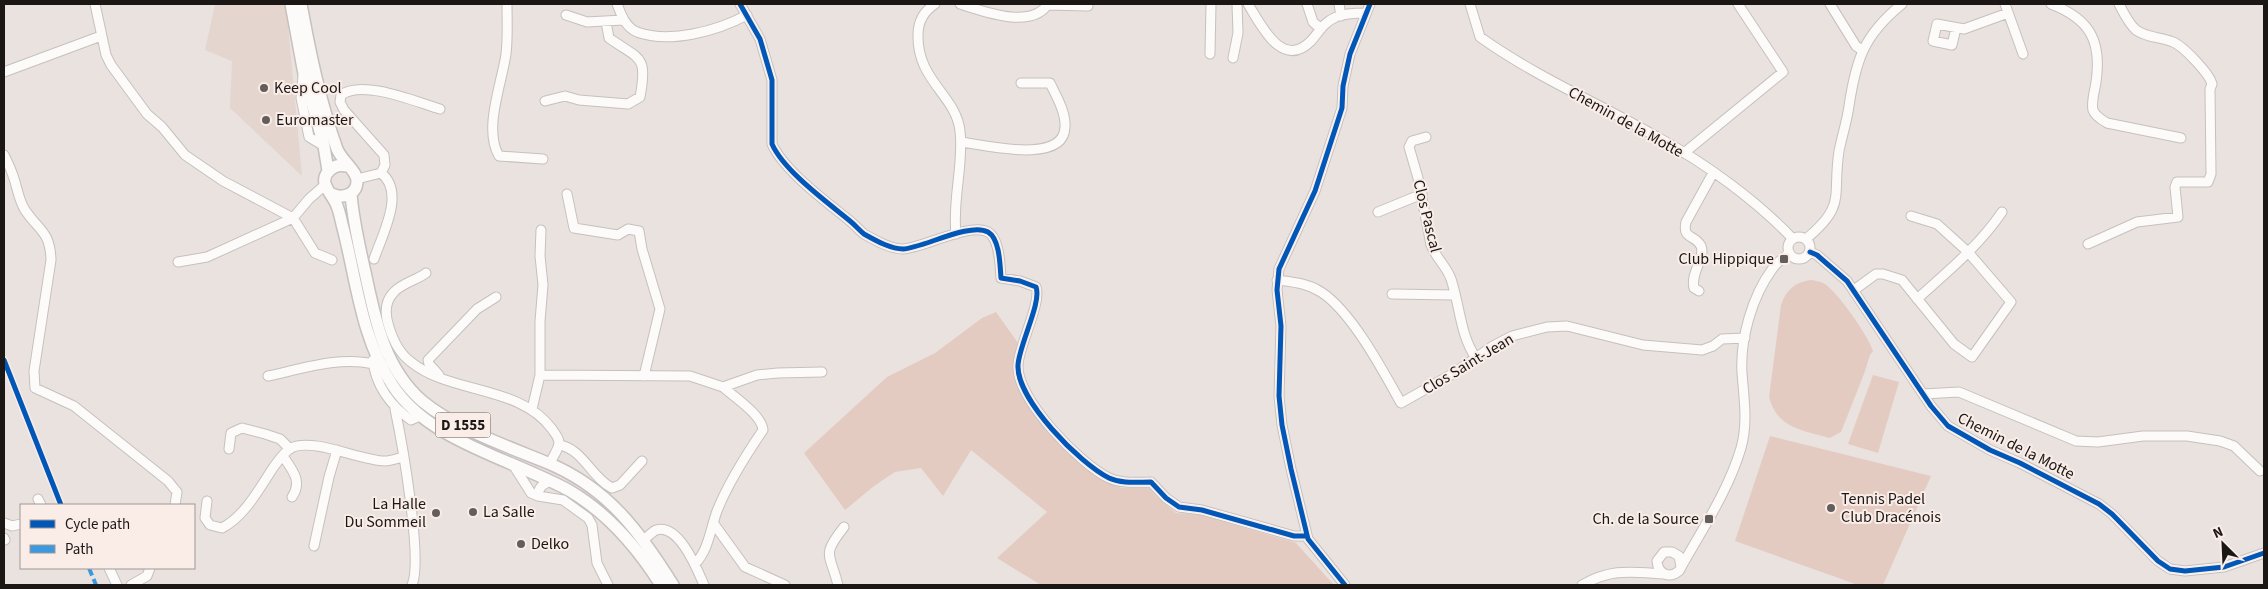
<svg xmlns="http://www.w3.org/2000/svg" width="2268" height="589" viewBox="0 0 2268 589" font-family="'Source Sans 3',sans-serif">
	<style>
		.built { fill: #e4d5cf }
		.green { fill: #e4cbc2 }
		.lines { fill: none; stroke-linecap: round; stroke-linejoin: round }
		.minor-casing { stroke: #c6c0be; stroke-width: 11 }
		.major-casing { stroke: #c6c0be; stroke-width: 14 }
		.minor { stroke: #fcfbfa; stroke-width: 9 }
		.major { stroke: #fcfbfa; stroke-width: 11 }
		.quiet { stroke: #3b9adf; stroke-width: 4; stroke-dasharray: 8 4; stroke-linecap: butt }
		.cycleway-casing { stroke: #faede8; stroke-width: 8 }
		.cycleway { stroke: #0057b8; stroke-width: 5 }
		.poi-dot { fill: #635e5c; stroke: #faede8; stroke-width: 2 }
		.labels { text-anchor: middle; dominant-baseline: central; stroke-width: 4; stroke-linejoin: round; paint-order: stroke }
		.shield { fill: #faede8; stroke: #5e5754; stroke-width: 1 }
		.shield-label { font-size: 15px; font-weight: bold; fill: #1b1715 }
		.poi-label { font-size: 16px; fill: #1b1715; stroke: #faede8; text-anchor: start }
		.street-label { font-size: 16px; fill: #1b1715; stroke: #faede8 }
	</style>
	<rect width="100%" height="100%" fill="#e9e2df"/>
	<path class="built" d="M213 4H286L302 176 230 108 232 61 205 50 215 5Z"/>
	<path class="green" d="M1811 280C1815 281 1819 281 1823 283 1836 289 1869 337 1873 351L1870 355 1864 374 1841 432 1830 438C1802 430 1777 428 1769 397L1781 305C1786 290 1795 282 1811 280Z
		M996 312 1018 343 1015 373 1046 428 1090 472 1121 488H1149L1157 497 1176 513 1201 515 1296 543 1334 585H1041L997 558 1047 512 971 450 943 496 921 468 895 472 874 486 845 510 804 453 887 377 935 353 982 318Z
		M1873 375 1899 382 1878 453 1848 444Z
		M1770 436 1931 476 1883 585H1858L1735 541Z"/>
	<g class="lines">
		<defs>
			<path id="minor" d="M95 4 106 55 111 65 147 114 162 127 185 155 223 181 293 218 315 253 332 260
				M507 4C507 20 508 38 506 54 502 83 483 129 499 156L543 159
				M617 4C621 14 625 27 637 32 670 44 717 31 747 15
				M740 4 760 39 772 80V144C784 171 827 202 850 221 855 225 859 230 864 234 875 240 890 249 903 249 923 248 970 222 988 232 1000 239 1000 266 1001 278L1020 281 1036 287C1042 302 1019 345 1018 365 1016 399 1080 464 1109 478 1122 484 1137 482 1151 482L1166 498 1179 507 1202 510 1294 536H1307
				M935 4C924 11 918 22 918 35 917 81 956 95 960 131 964 165 952 199 956 234
				M960 4C983 11 1031 30 1048 4
				M1248 4C1261 25 1282 70 1311 41 1319 32 1324 22 1336 17 1345 13 1356 13 1366 13
				M1307 4 1313 22 1321 29
				M1339 4 1341 16
				M1470 4 1480 37C1536 77 1600 104 1659 138 1705 163 1757 201 1793 239
				M1830 4 1856 46 1862 50
				M2005 4 2023 54
				M2051 4C2090 19 2102 41 2096 82 2095 90 2091 102 2093 110 2095 116 2102 120 2107 123L2181 138
				M1047 5 1088 6
				M566 15 587 22 623 20
				M1956 28 1952 45 1933 41 1937 24 1964 29 2008 13
				M1210 54 1211 4
				M1233 58 1238 33 1237 4
				M4 72 101 36
				M303 76 301 98 309 137 324 146
				M545 101 565 96 579 100 628 104 640 97C648 55 640 60 609 38L606 22
				M1426 137 1412 141 1409 147 1418 178 1431 245C1436 258 1447 267 1451 279 1460 306 1460 335 1476 358
				M961 142C985 145 1064 165 1065 127 1066 112 1056 96 1050 83H1021
				M1684 153 1783 72 1738 4
				M4 155C7 161 10 167 12 173 17 185 18 199 25 210 39 231 50 231 51 260L34 371 35 388 74 406 168 481 177 492 175 505
				M357 179 381 173 385 165 384 155 344 110 340 102 341 95C363 79 416 102 440 109
				M567 194 574 228 618 235 628 229 639 231 642 249 660 309 644 376
				M1378 212 1422 194
				M1788 248a11 11 0 1 1 22 0a11 11 0 1 1-22 0Z
				M1806 239C1847 205 1832 197 1839 151 1842 136 1847 121 1849 106 1856 59 1864 35 1902 4
				M2088 244 2137 222 2178 217 2175 187 2177 182H2208L2211 174 2210 89 2212 84C2209 73 2183 46 2173 42 2161 37 2147 38 2136 30 2129 24 2123 12 2119 4
				M1810 252 1817 255 1847 281 1931 406 1948 426 1990 450 2020 463 2099 504 2112 514 2158 561 2170 569 2185 571 2224 567 2264 553
				M374 259C382 235 406 192 381 173
				M178 262 207 257 293 218 309 199 325 185
				M426 273C417 280 402 283 394 292 384 302 385 315 389 327 393 340 400 354 411 362 450 394 520 385 552 429 555 434 559 437 559 443 558 450 553 457 550 463
				M1277 280C1292 282 1307 283 1321 292 1352 312 1383 371 1401 403L1454 373 1493 346 1512 336 1547 327 1567 326 1643 345 1702 350 1713 346 1722 339 1745 338
				M1854 290 1876 274H1883L1902 280 1954 344 1972 357 2011 302 1968 252 1937 224 1911 216
				M1699 291 1694 288C1690 273 1706 257 1701 246 1695 234 1682 240 1686 222L1713 173
				M1392 294 1454 295
				M1917 299C1947 272 1979 246 2002 212
				M373 360C375 385 391 406 411 420L420 416
				M439 375 429 364 428 360 477 309 496 297
				M540 375 690 376 723 387 757 375 778 373 822 372
				M268 376C301 369 340 356 373 364
				M1923 394 1959 392 2076 441 2098 442 2143 436H2187L2220 441 2234 446 2260 471
				M395 409C402 442 423 560 412 585
				M532 409 540 375V321L543 285 540 256 541 230
				M559 445C582 448 592 478 612 488L620 485 642 461
				M229 449 231 433 242 428 265 434 280 439 290 449
				M283 456C292 470 303 481 292 497
				M512 463 531 493 538 496C538 487 543 484 551 481
				M538 496 563 500 588 518 592 525 597 563 608 585
				M38 499 41 505
				M207 501 205 518 210 525 222 528C245 516 259 489 273 468 278 461 284 452 291 448 313 437 361 461 385 461 391 461 398 458 404 457
				M4 523 12 526 21 524
				M714 524 745 567 785 585
				M4 538 5 540
				M644 540C647 537 652 532 656 530 679 523 697 569 704 585
				M314 546 329 477 337 450
				M695 564C709 549 710 530 717 511 728 483 746 455 763 430 762 415 734 397 723 387
				M1681 567 1679 556 1672 552H1664L1657 561C1658 574 1669 579 1679 571 1701 531 1728 492 1741 448 1748 423 1744 399 1742 373 1740 339 1752 296 1773 268 1777 262 1784 258 1789 253
				M109 568 117 585
				M131 585 147 576 150 568
				M838 585C830 553 821 556 844 527
				M1345 585 1308 539 1291 469 1282 425 1279 396 1281 326 1277 290 1279 269 1315 191 1342 108 1343 86 1350 54 1370 4
				M1582 585C1612 568 1631 572 1664 574"/>
			<path id="major" d="M291 4 304 74 324 146 328 171
				M301 4C310 53 320 102 337 149 342 161 357 171 357 181 357 195 342 199 332 194
				M347 166C340 165 335 165 330 170 316 182 333 194 337 206 340 213 341 221 343 228 357 282 361 338 393 386 430 442 513 459 570 491 609 514 637 547 661 585
				M351 194C353 220 359 246 365 272 375 319 384 368 422 401 454 428 509 447 548 463 608 488 640 532 673 585"/>
		</defs>
		<use href="#minor" class="minor-casing"/>
		<use href="#major" class="major-casing"/>
		<use href="#minor" class="minor"/>
		<use href="#major" class="major"/>
		<path class="quiet" d="M89 568 96 585"/>
		<defs>
			<path id="cycleway" d="M740 4 760 39 772 80V144C784 171 827 202 850 221 855 225 859 230 864 234 875 240 890 249 903 249 923 248 970 222 988 232 1000 239 1000 266 1001 278L1020 281 1036 287C1042 302 1019 345 1018 365 1016 399 1080 464 1109 478 1122 484 1137 482 1151 482L1166 498 1179 507 1202 510 1294 536H1307
				M1810 252 1817 255 1847 281 1931 406 1948 426 1990 450 2020 463 2099 504 2112 514 2158 561 2170 569 2185 571 2224 567 2264 553
				M4 360 61 505
				M1345 585 1308 539 1291 469 1282 425 1279 396 1281 326 1277 290 1279 269 1315 191 1342 108 1343 86 1350 54 1370 4"/>
		</defs>
		<use href="#cycleway" class="cycleway-casing"/>
		<use href="#cycleway" class="cycleway"/>
	</g>
	<g class="poi-dot">
		<circle cx="264" cy="88" r="5"/>
		<circle cx="266" cy="120" r="5"/>
		<rect x="1779" y="254" width="10" height="10" rx="2.5"/>
		<circle cx="1831" cy="508" r="5"/>
		<circle cx="473" cy="512" r="5"/>
		<circle cx="436" cy="513" r="5"/>
		<rect x="1704" y="514" width="10" height="10" rx="2.5"/>
		<circle cx="521" cy="544" r="5"/>
	</g>
	<g class="labels">
		<rect class="shield" x="435.5" y="412.5" width="55" height="25" rx="4"/>
		<g class="shield-label">
			<text x="463" y="425">D 1555</text>
		</g>
		<g class="poi-label">
			<text x="274" y="88">Keep Cool</text>
			<text x="276" y="120">Euromaster</text>
			<text x="1774" y="259" text-anchor="end">Club Hippique</text>
			<text x="1841" y="499">Tennis Padel<tspan x="1841" dy="18">Club Dracénois</tspan></text>
			<text x="426" y="504" text-anchor="end">La Halle<tspan x="426" dy="18">Du Sommeil</tspan></text>
			<text x="483" y="512">La Salle</text>
			<text x="1699" y="519" text-anchor="end">Ch. de la Source</text>
			<text x="531" y="544">Delko</text>
		</g>
		<g class="street-label">
			<text transform="translate(1626 122) rotate(29)">Chemin de la Motte</text>
			<text transform="translate(1427 216) rotate(76)">Clos Pascal</text>
			<text transform="translate(1468 364) rotate(-31)">Clos Saint-Jean</text>
			<text transform="translate(2016 446) rotate(27)">Chemin de la Motte</text>
		</g>
	</g>
	<rect width="2268" height="589" fill="none" stroke="#1b1715" stroke-width="10"/>
	<rect x="20" y="504" width="175" height="65" fill="#faede8" stroke="#a19794"/>
	<rect x="30" y="520" width="25" height="8" fill="#0057b8" stroke="#a19794"/>
	<text x="65" y="529" font-size="15" fill="#1b1715">Cycle path</text>
	<rect x="30" y="545" width="25" height="8" fill="#3b9adf" stroke="#a19794"/>
	<text x="65" y="554" font-size="15" fill="#1b1715">Path</text>
	<g transform="translate(2223 544) rotate(336)" stroke="#faede8" stroke-width="4" paint-order="stroke">
	<path d="M0-4L9 19L0 12L-9 19Z" fill="#1b1715"/>
	<text y="-8" font-size="14" font-weight="bold" text-anchor="middle" fill="#1b1715">N</text>
	</g>
</svg>
